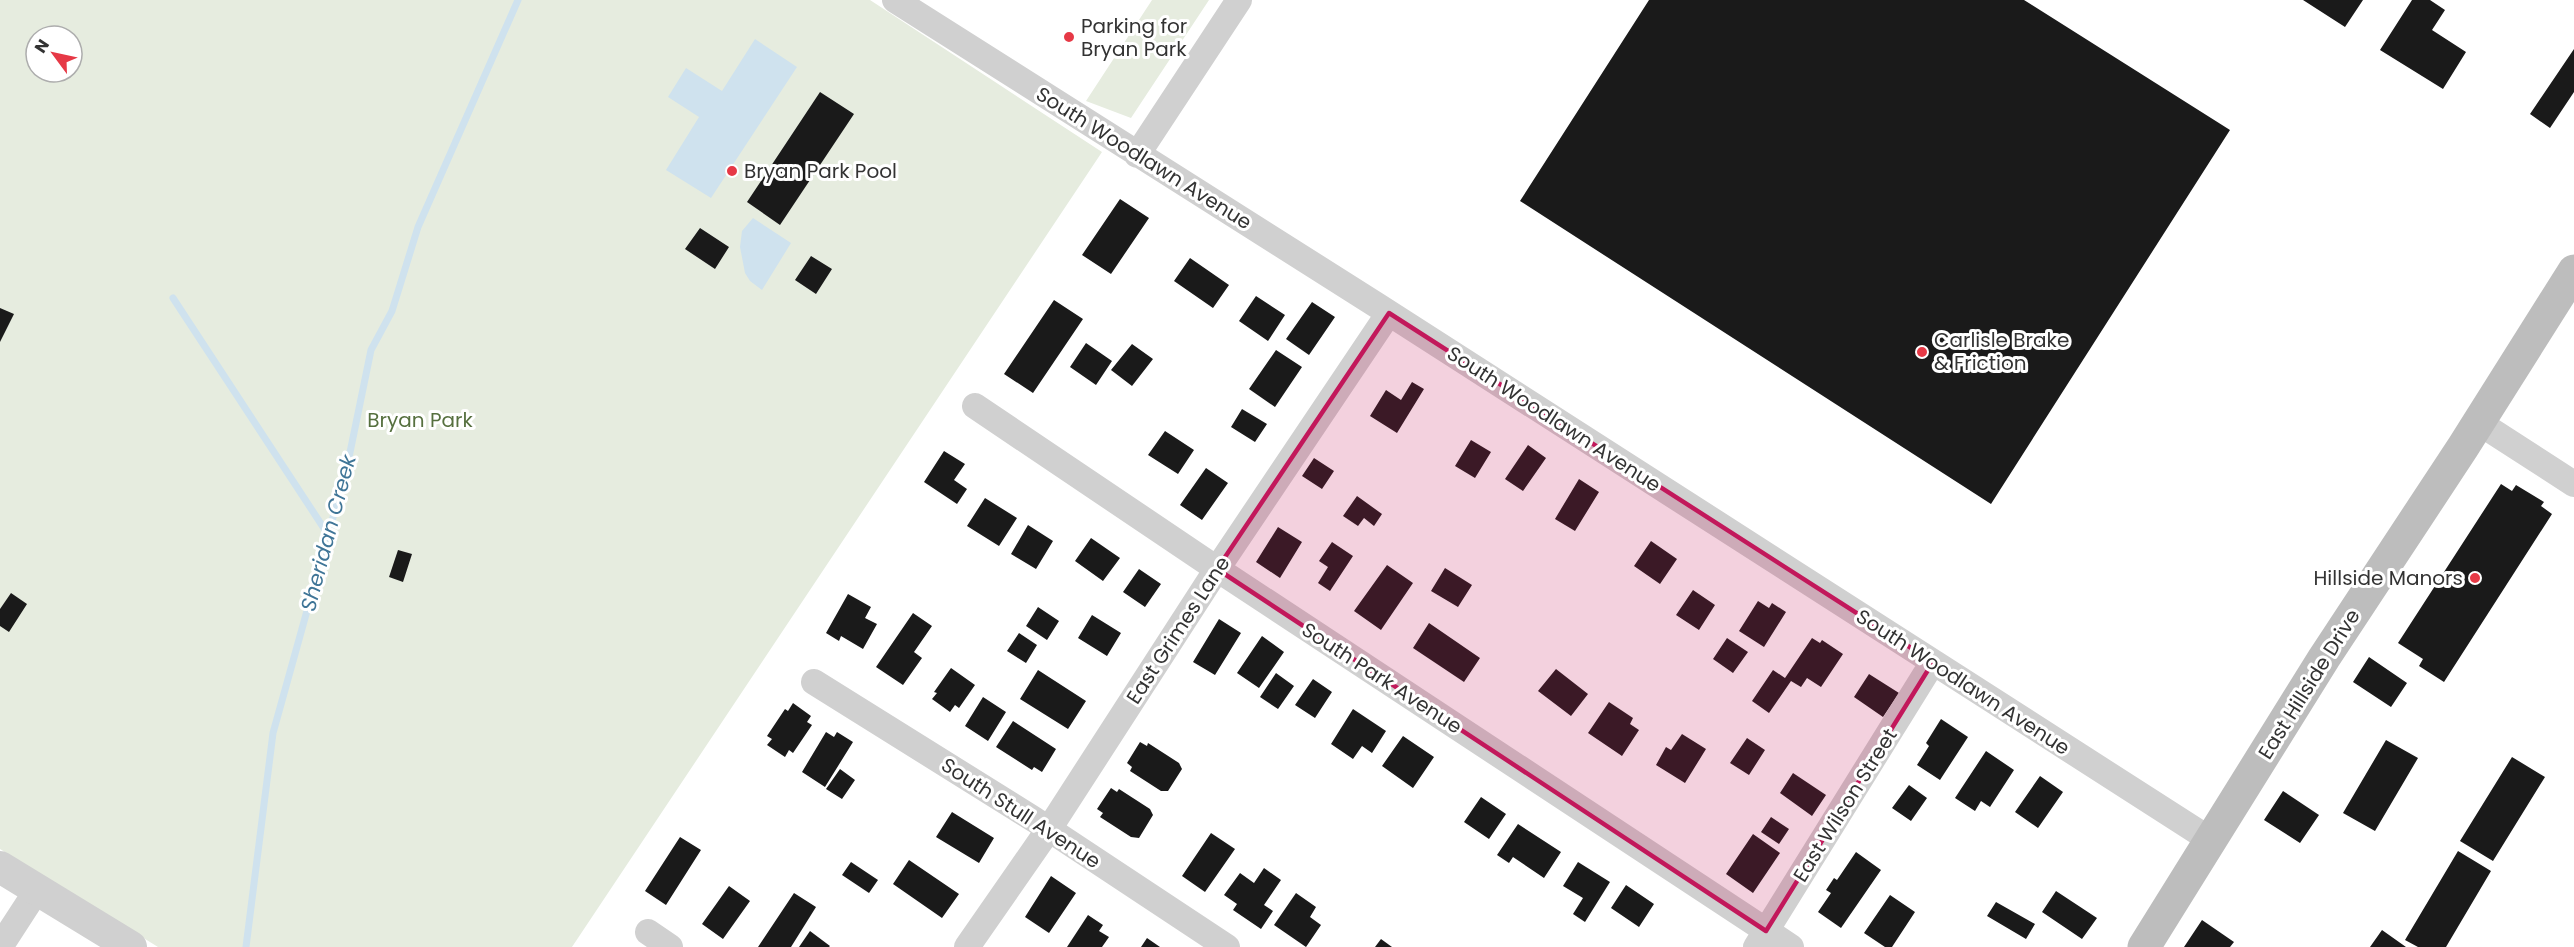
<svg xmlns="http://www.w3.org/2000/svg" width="2574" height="947" viewBox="0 0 2574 947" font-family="Poppins,sans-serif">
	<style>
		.green { fill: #e6ecdf; fill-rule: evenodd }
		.water { fill: #cfe2ee }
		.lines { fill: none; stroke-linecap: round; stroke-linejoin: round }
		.stream { stroke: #cfe2ee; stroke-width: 7 }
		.building { fill: #1a1a1a }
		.minor { stroke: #d0d0d0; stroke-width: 26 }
		.tertiary { stroke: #d0d0d0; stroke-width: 32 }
		.secondary { stroke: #bdbdbd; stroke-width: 33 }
		.marked { fill: #c2185b; fill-opacity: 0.2; stroke: #c2185b; stroke-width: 4.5; stroke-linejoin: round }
		.poi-dot { fill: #e63946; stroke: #fff; stroke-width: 2 }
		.labels { text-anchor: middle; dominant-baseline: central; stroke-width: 6; stroke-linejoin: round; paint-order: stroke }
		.poi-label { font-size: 20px; fill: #333; stroke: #fff; text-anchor: start }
		.street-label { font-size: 20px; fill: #333; stroke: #fff }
		.park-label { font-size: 20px; fill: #56703f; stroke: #fff }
		.water-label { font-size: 21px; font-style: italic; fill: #3f7597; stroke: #fff }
	</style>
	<rect width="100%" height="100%" fill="#fff"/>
	<path class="green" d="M0 0H870L1102 152 572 947H158L0 849ZM36 36H72V72H36Z
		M1152 0H1209L1131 118 1086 101Z"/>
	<path class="water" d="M755 39 797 67 711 198 666 170 699 117 668 97 686 68 722 91Z
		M753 218 791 243 762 290 750 281 745 273 740 247 742 231Z"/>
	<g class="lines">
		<path class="stream" d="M173 298 327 533
			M246 947 273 733 347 467 371 350 392 311 418 227 518 0"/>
	</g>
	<path class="building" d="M1649 0H2024L2230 130 1991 504 1520 201Z
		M2303 0H2363L2345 27Z
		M2412 0H2430L2445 10 2432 30 2466 52 2443 89 2380 50Z
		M2574 49V92L2550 128 2530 114Z
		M820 92 854 114 780 225 747 202Z
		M1120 199 1149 218 1111 274 1082 255Z
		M700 228 729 247 715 269 685 249Z
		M811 256 832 269 816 294 795 280Z
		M1190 258 1229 285 1213 308 1174 281Z
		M1256 296 1285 315 1268 341 1239 321Z
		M1054 300 1083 319 1033 393 1004 374Z
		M1312 302 1335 317 1309 355 1286 339Z
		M0 308 14 314 0 342Z
		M1086 343 1112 361 1096 385 1070 367Z
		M1132 344 1153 359 1132 386 1111 370Z
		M1276 350 1302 367 1275 407 1249 389Z
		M1412 382 1424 389 1397 433 1370 416 1386 390 1401 400Z
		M1242 409 1267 424 1255 442 1231 427Z
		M1165 431 1194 450 1178 474 1148 455Z
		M1471 440 1491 452 1475 478 1455 466Z
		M1528 445 1546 458 1523 491 1505 479Z
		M944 451 965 464 954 480 967 489 957 504 924 482Z
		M1314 458 1334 471 1322 489 1302 476Z
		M1206 468 1228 483 1202 520 1180 505Z
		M1579 479 1599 492 1575 531 1555 519Z
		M2501 484 2512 491 2516 485 2544 502 2541 506 2552 514 2444 682 2419 666 2423 659 2398 643Z
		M1357 496 1382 514 1374 526 1364 518 1358 526 1343 516Z
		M985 498 1017 518 999 546 967 526Z
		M1028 525 1053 541 1036 569 1011 554Z
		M1278 527 1302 542 1280 578 1256 562Z
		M1091 538 1120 558 1103 581 1075 561Z
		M1651 541 1677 559 1660 584 1634 566Z
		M1332 542 1353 556 1330 591 1318 583 1328 567 1319 561Z
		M398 550 412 554 403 582 389 577Z
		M1387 565 1413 583 1381 630 1354 611Z
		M1445 568 1472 585 1458 607 1431 591Z
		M1139 569 1161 584 1145 607 1123 592Z
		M1693 590 1715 605 1699 630 1676 615Z
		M11 593 27 604 9 632 0 626V609Z
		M848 594 871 607 865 618 877 624 863 649 841 636 839 641 826 633Z
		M1758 601 1769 608 1772 603 1786 612 1764 647 1739 631Z
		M1038 607 1059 621 1047 640 1026 626Z
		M913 613 932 626 914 652 922 658 903 685 876 667Z
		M1092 615 1121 633 1107 656 1078 638Z
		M1219 619 1241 633 1215 675 1193 662Z
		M1429 623 1480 658 1464 682 1413 648Z
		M1019 633 1037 645 1026 663 1007 651Z
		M1262 636 1284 652 1259 688 1237 673Z
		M1727 638 1748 652 1733 673 1713 659Z
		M1812 638 1820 643 1822 640 1843 654 1821 687 1807 678 1801 687 1791 681 1769 713 1752 701 1773 670 1785 678Z
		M2369 657 2407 683 2391 707 2353 682Z
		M951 668 975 685 959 708 955 705 950 712 932 699 937 693 934 692Z
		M1556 669 1588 694 1571 716 1538 691Z
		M1038 670 1086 701 1068 729 1020 699Z
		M1276 673 1294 686 1278 709 1260 697Z
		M1869 674 1899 693 1883 717 1854 697Z
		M1313 679 1332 692 1315 718 1295 705Z
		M983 697 1006 712 988 741 965 726Z
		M1609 702 1633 718 1630 724 1639 730 1622 756 1588 733Z
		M793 703 811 716 807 722 812 725 793 753 789 750 785 757 767 745 772 739 767 736 785 709 788 711Z
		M1353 709 1386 731 1372 753 1362 746 1353 759 1331 744Z
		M1941 719 1968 737 1940 780 1917 765 1929 746 1926 743Z
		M1013 721 1056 749 1042 772 1034 767 1032 770 996 747Z
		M826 732 834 737 837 732 853 742 825 787 802 772Z
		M1682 734 1706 749 1685 783 1656 765 1666 747 1671 750Z
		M1403 736 1434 757 1413 788 1382 766Z
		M1747 738 1765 750 1749 775 1730 763Z
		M2386 740 2418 758 2375 831 2343 813Z
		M1140 742 1147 746 1148 743 1179 763 1182 769 1168 791H1161L1130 771 1132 767 1127 763Z
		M1986 751 2014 770 1990 807 1981 801 1975 811 1955 798Z
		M2512 757 2545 777 2493 861 2460 841Z
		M840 769 855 780 842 799 826 789Z
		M1793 773 1826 795 1812 816 1780 793Z
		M2040 776 2063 792 2038 828 2015 812Z
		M1909 785 1927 798 1911 821 1892 808Z
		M1111 788 1117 792 1119 789 1150 809 1153 815 1139 838 1131 837 1100 817 1103 813 1097 809Z
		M2283 791 2319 815 2300 843 2264 820Z
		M1481 797 1506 814 1489 839 1464 822Z
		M952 812 994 838 979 863 936 837Z
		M1771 817 1789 829 1779 844 1761 832Z
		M1518 824 1561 852 1544 878 1513 857 1509 863 1497 855Z
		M1211 833 1235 849 1205 892 1182 876Z
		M1753 834 1780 853 1753 893 1726 874Z
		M680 837 701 850 666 905 645 891Z
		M2458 851 2491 871 2446 947H2418L2405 940Z
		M1856 852 1881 870 1841 928 1818 912 1831 893 1826 890 1834 878 1837 880Z
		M909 860 959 894 942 918 893 884Z
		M851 862 878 880 869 893 842 875Z
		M1578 862 1610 882 1585 922 1573 914 1583 898 1563 886Z
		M1264 868 1281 880 1264 905 1273 911 1261 929 1233 910 1237 904 1224 895 1240 873 1254 883Z
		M1051 876 1076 893 1049 933 1025 917Z
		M1626 885 1654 904 1639 927 1611 908Z
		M729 886 750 901 723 939 702 924Z
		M2056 891 2097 918 2082 939 2042 912Z
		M794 893 816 907 791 947H758Z
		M1296 893 1316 907 1310 917 1321 925 1306 947 1274 925Z
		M1890 895 1915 912 1892 947H1885L1864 933Z
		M1996 902 2035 924 2026 939 1987 916Z
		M1088 915 1103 925 1099 931 1109 937 1102 947H1067Z
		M2202 920 2234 942 2230 947H2184Z
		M2382 930 2406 947H2370Z
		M810 931 830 946 829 947H799Z
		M1147 938 1160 947H1141Z
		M1381 939 1392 947H1375Z"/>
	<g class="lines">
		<path class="minor" d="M895 0 1378 306 2212 841
			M1137 155 1239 0
			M975 406 1217 569 1791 947
			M2478 422 2574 484
			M814 682 1035 820 1227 947
			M648 932 670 947
			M0 947 37 890
			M967 947 1049 829 1217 569 1389 313
			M1756 947 1933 662"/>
		<path class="tertiary" d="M0 867 131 947"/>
		<path class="secondary" d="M2144 947 2324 658 2463 447 2574 271"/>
	</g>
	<path class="marked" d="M1389 313 1933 662 1766 931 1217 569Z"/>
	<g class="poi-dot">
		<circle cx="1069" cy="37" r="6"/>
		<circle cx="732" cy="171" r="6"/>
		<circle cx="1922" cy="352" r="6"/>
		<circle cx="2475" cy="578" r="6"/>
	</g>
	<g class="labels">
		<g class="poi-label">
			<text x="1081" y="26">Parking for<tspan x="1081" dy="23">Bryan Park</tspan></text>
			<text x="744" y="171">Bryan Park Pool</text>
			<text x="1934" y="340">Carlisle Brake<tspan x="1934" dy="23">&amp; Friction</tspan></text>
			<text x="2463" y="578" text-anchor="end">Hillside Manors</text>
		</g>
		<g class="street-label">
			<text transform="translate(1144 158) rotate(32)">South Woodlawn Avenue</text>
			<text transform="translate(1554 419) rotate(33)">South Woodlawn Avenue</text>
			<text transform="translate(1178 630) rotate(-57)">East Grimes Lane</text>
			<text transform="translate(1382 678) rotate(33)">South Park Avenue</text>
			<text transform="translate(1963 682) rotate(33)">South Woodlawn Avenue</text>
			<text transform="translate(2309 684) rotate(-58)">East Hillside Drive</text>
			<text transform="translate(1845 805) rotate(-58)">East Wilson Street</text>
			<text transform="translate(1021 813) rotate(33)">South Stull Avenue</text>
		</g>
		<g class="park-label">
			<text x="420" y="420">Bryan Park</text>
		</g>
		<g class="water-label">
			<text transform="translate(328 533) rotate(-75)">Sheridan Creek</text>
		</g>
	</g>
	<g transform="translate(54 54) rotate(303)"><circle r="28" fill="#ffffff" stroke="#adadad" stroke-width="1.5"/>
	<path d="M0-4.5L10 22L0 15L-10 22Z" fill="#e63946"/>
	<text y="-9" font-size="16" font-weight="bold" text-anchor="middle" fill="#333333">N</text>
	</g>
</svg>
